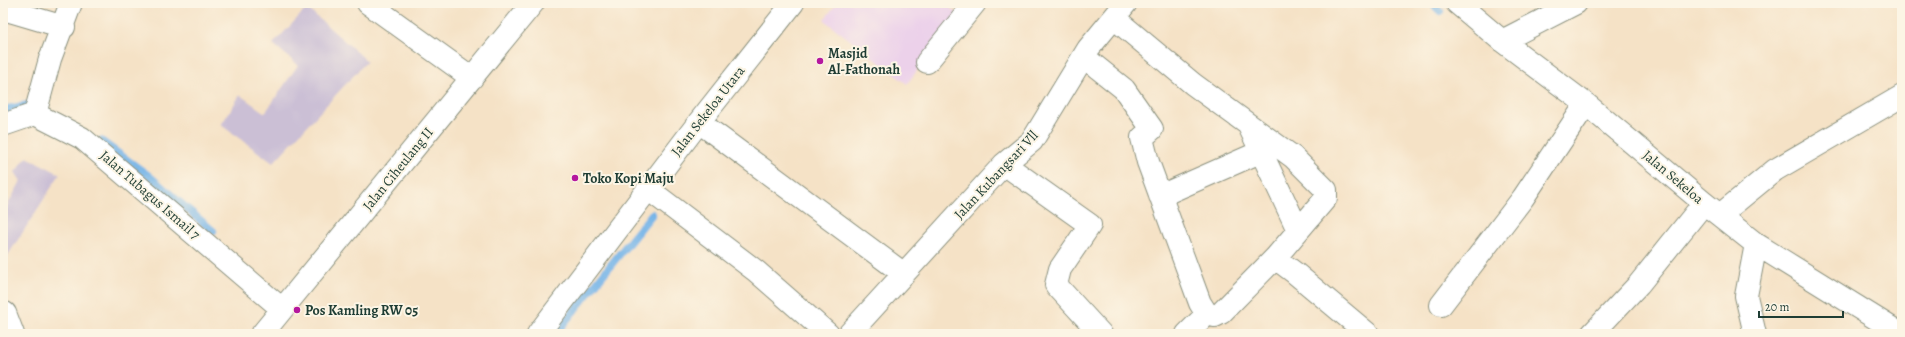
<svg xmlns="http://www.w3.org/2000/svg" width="1905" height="337" viewBox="0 0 1905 337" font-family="Alegreya,serif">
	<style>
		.built { fill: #ecd1ea }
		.industrial { fill: #cbbfd5 }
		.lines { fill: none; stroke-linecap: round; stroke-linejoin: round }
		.stream { stroke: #75b4e8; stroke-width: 8 }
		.street-casing { stroke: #8a907d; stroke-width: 24 }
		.street { stroke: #fff; stroke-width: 22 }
		.poi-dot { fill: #b5179e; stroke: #fcf5e5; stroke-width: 1.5 }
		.labels { text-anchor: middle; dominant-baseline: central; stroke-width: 4; stroke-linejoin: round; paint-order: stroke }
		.poi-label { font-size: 14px; font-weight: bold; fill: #1f3d34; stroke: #fcf5e5; text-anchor: start }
		.street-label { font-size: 14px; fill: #1f3d34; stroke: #fcf5e5 }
	</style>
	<rect width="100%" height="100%" fill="#fcf5e5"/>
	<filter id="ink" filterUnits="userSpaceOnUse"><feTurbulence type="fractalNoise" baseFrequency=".025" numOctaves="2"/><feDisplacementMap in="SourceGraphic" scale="8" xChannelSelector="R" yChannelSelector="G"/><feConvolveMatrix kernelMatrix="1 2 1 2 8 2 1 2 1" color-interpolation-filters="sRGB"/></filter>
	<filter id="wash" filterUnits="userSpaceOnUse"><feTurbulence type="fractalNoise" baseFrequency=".012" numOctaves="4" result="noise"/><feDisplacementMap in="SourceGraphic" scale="16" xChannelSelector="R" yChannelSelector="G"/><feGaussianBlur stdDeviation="0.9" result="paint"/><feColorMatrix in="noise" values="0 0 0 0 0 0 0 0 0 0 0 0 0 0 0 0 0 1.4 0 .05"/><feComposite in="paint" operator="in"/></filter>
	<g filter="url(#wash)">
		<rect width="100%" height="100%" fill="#f5e2c6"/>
		<path class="built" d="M837 3H944L959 15 907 84 824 20Z"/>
		<path class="industrial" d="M307 8 367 61 273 163 221 125 240 95 265 113 298 65 273 44Z
			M27 157 60 174 3 263V213L21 181 15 172Z"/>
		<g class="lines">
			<path class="stream" d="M1432 3 1440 11
				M3 110 33 104
				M101 141 149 176 213 231
				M555 334 652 214"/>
		</g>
	</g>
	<g filter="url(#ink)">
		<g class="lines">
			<defs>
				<path id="street" d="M368 3 472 78
					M1457 3 1502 41 1586 104 1704 203 1756 244 1901 334
					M3 9 64 27
					M1502 41 1576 3
					M1084 57 1124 89 1152 129 1142 138 1148 162 1200 303 1207 314 1215 316 1221 313 1275 258 1326 198V190L1293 157 1193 84 1114 18
					M927 62 975 3
					M35 114 50 59 71 3
					M699 122 904 274
					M3 125 35 114 82 138 282 309
					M1249 126 1298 230
					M1004 164 1090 225 1060 269 1056 285 1101 334
					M648 189 756 271 828 334
					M1160 196 1260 152
					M1720 215 1775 170 1902 96
					M1275 258 1295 273 1368 334
					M1441 305 1523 198 1586 104
					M5 313 13 334
					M262 334 533 3
					M538 334 699 122 793 3
					M849 334 1004 164 1032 141 1088 49 1126 3
					M1187 334 1207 314
					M1592 334 1639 284 1704 203
					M1755 334 1746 296 1756 244"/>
			</defs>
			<use href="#street" class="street-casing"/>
			<use href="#street" class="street"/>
		</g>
	</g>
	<g class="poi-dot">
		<circle cx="820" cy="61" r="4"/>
		<circle cx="575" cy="178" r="4"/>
		<circle cx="297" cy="310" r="4"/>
	</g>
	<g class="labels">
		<g class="poi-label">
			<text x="828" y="53">Masjid<tspan x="828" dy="16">Al-Fathonah</tspan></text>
			<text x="583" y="178">Toko Kopi Maju</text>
			<text x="305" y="310">Pos Kamling RW 05</text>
		</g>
		<g class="street-label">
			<text transform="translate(708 111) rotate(-52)">Jalan Sekeloa Utara</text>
			<text transform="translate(398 169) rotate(-51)">Jalan Ciheulang II</text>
			<text transform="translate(996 175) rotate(-47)">Jalan Kubangsari Vll</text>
			<text transform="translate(1673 177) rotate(40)">Jalan Sekeloa</text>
			<text transform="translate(150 195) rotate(41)">Jalan Tubagus Ismail 7</text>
		</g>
	</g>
	<rect width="1905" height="337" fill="none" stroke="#fcf5e5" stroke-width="16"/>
	<path d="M1759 311v6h84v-6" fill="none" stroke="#1f3d34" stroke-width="2"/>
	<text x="1765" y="311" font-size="12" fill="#1f3d34" stroke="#fcf5e5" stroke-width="3" paint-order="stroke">20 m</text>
</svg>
